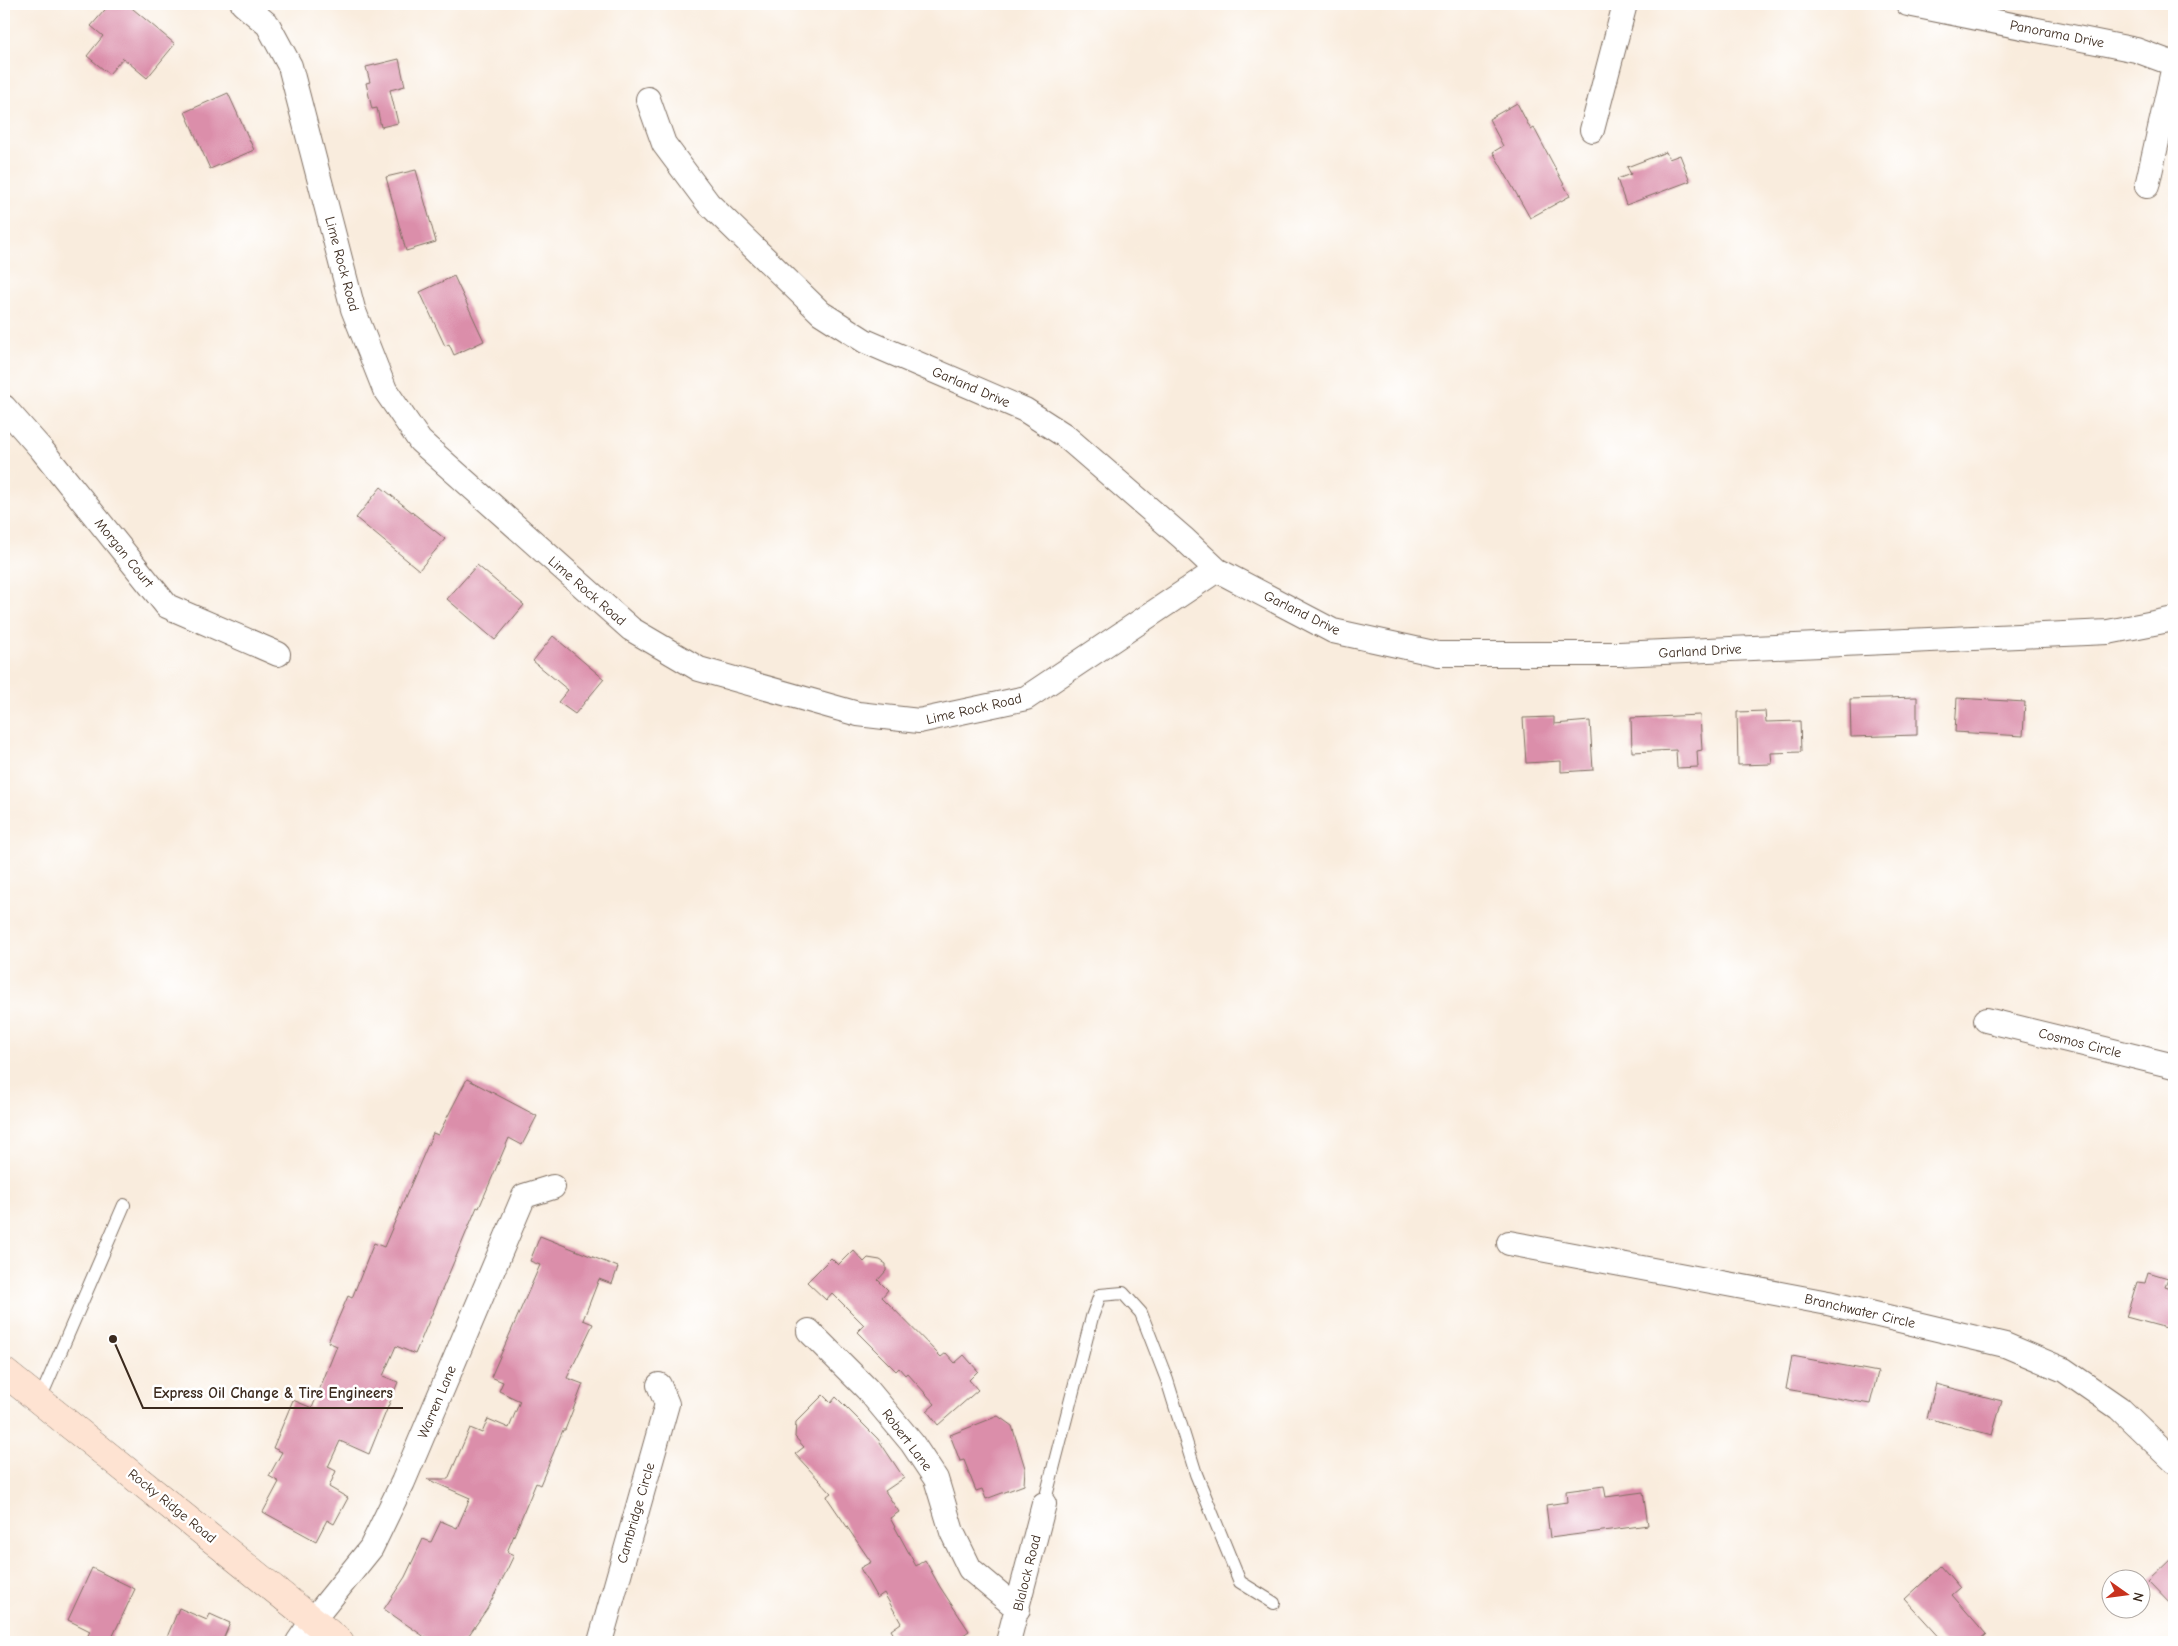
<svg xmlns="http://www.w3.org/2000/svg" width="2178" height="1646" viewBox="0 0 2178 1646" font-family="'Comic Neue',sans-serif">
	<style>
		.building { fill: #db8eaa }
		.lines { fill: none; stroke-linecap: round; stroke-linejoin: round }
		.lane-casing { stroke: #7e6e61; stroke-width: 14 }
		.street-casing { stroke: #7e6e61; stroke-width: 26 }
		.secondary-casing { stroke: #7e6e61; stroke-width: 29 }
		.lane { stroke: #fff; stroke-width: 12 }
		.street { stroke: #fff; stroke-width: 24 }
		.secondary { stroke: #fee3d2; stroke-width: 28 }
		.labels { text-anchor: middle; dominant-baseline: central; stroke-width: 5; stroke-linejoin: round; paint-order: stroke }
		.street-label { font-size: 14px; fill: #3b2a1e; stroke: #fff }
		.leader { fill: none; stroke: #3b2a1e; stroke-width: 2 }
		.callout-dot { fill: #3b2a1e; stroke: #fff; stroke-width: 2 }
		.callout-label { font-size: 15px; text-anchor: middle; font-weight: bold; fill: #3b2a1e; stroke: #fff; stroke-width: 5; stroke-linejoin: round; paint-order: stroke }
	</style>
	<rect width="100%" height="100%" fill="#fff"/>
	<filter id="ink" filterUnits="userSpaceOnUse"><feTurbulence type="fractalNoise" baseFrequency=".02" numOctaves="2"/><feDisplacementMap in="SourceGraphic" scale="10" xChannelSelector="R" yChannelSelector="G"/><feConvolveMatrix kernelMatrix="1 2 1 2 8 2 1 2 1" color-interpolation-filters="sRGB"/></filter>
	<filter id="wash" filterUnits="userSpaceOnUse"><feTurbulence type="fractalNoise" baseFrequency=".0096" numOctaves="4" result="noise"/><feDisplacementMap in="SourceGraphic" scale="20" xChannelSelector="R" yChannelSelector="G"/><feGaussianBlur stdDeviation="1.12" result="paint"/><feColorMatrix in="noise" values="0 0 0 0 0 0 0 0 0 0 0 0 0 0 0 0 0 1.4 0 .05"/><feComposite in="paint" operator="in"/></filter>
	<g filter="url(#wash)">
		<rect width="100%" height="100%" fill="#f9ecdd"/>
		<g id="blocks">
			<path class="building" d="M110 4H127L175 44 147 78 123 58 109 74 87 56 103 36 91 26Z
				M399 59 405 86 390 90 398 123 381 127 377 108 372 109 366 83 370 82 366 67Z
				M228 93 254 150 210 169 185 112Z
				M1517 103 1531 130 1534 128 1570 196 1530 218 1493 152 1503 146 1489 119Z
				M1666 152 1669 159 1680 155 1690 181 1626 205 1617 179 1631 174 1627 167Z
				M416 170 436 242 406 251 386 177Z
				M454 276 484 341 454 355 449 344 445 346 420 292Z
				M381 487 445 539 419 570 356 518Z
				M477 565 524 605 495 640 447 599Z
				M553 636 604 679 575 714 558 702 568 690 533 661Z
				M1917 697V735L1851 737 1850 699Z
				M1957 698 2025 702 2023 736 1955 732Z
				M1765 711 1766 722 1800 721 1801 752 1771 753 1772 764 1738 765 1737 712Z
				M1700 715 1702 750 1697 751 1698 767 1677 768 1676 750 1632 752 1631 718Z
				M1554 717V724L1590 721 1593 770 1561 772V761L1526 763 1523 718Z
				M467 1079 537 1116 522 1145 509 1138 479 1208 477 1207 415 1354 396 1346 383 1376 398 1382 369 1454 340 1441 328 1467 336 1471 329 1487 348 1498 334 1524 327 1520 316 1541 263 1512 279 1482 269 1476 282 1452 273 1448 293 1400 312 1408 337 1346 328 1342 348 1296 352 1298 374 1243 384 1247 433 1133 438 1135Z
				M540 1236 618 1267 612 1284 599 1279 583 1320 593 1324 567 1378 583 1384 565 1430H563L540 1485 536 1483 507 1552 514 1555 505 1574 487 1609 464 1642H432L384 1609 405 1577 423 1539 431 1542 441 1521 457 1528 470 1498 427 1479H448L470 1428 482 1433 488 1419 509 1428 520 1401 499 1391 503 1382 491 1377 540 1265 530 1261Z
				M853 1250 864 1262 868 1258 880 1260 886 1264V1271L878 1280 888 1290 882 1297 941 1357 946 1353 955 1363 964 1355 978 1371 969 1380 978 1390 938 1425 927 1411 935 1404 907 1373 905 1375 899 1368 896 1371 857 1332 864 1325 832 1293 826 1300 807 1282 831 1258 838 1265Z
				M2148 1272 2168 1278 2165 1286 2174 1289V1330L2126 1317 2137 1282 2145 1283Z
				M1792 1356 1878 1372 1870 1404 1786 1389Z
				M1936 1384 2002 1401 1992 1435 1927 1418Z
				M823 1395 831 1403 836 1397 878 1439 904 1478 885 1491 899 1512 890 1518 916 1566 925 1560 940 1587 969 1631 962 1636 966 1642H898L891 1630 901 1623 884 1593 877 1598 860 1568 871 1562 828 1499 827 1496 831 1493 795 1454 804 1447 795 1437 796 1422Z
				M998 1416 1012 1426 1025 1468 1024 1485 986 1499 982 1489 976 1491 964 1460 960 1461 950 1435Z
				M1604 1486 1606 1497 1643 1492 1648 1525 1550 1538 1546 1505 1567 1502 1566 1491Z
				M2174 1556V1608L2148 1581Z
				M1941 1566 1960 1588 1952 1595 1986 1634 1977 1642H1944L1905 1599Z
				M92 1568 135 1589 110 1642H85L90 1631 68 1620Z
				M179 1608 207 1620 210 1614 230 1623 222 1642H165Z"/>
		</g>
	</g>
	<g filter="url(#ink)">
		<use href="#blocks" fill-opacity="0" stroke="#7e6e61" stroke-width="1"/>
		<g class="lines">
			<defs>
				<path id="lane" d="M40 1399 124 1205
					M1044 1504 1092 1317 1100 1295 1123 1293 1141 1313 1167 1380 1196 1474 1240 1582 1274 1603"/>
				<path id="street" d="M243 4 268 25 290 66 353 309 385 390 420 441 631 629 699 669 858 714 919 721 1026 698 1217 570
					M1908 4 2136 50 2174 64
					M648 99 664 144 708 203 821 313 865 341 1025 410 1064 435 1183 538 1217 570 1333 631 1438 654H1619L2108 632 2174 619
					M1592 130 1625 4
					M2147 186 2174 66
					M4 407 42 450 167 606 278 654
					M1986 1020 2174 1066
					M1509 1243 1828 1303 2005 1345 2064 1370 2119 1408 2174 1461
					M809 1331 867 1389 912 1443 936 1479 952 1532 970 1569 1018 1609
					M298 1642 313 1620 371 1548 403 1482 524 1196 553 1187
					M600 1642 667 1404 659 1385
					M1008 1642 1044 1504"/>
				<path id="secondary" d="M4 1372 340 1642"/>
			</defs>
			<use href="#lane" class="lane-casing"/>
			<use href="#street" class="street-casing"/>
			<use href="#secondary" class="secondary-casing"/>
			<use href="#lane" class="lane"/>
			<use href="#street" class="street"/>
			<use href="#secondary" class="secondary"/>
		</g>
	</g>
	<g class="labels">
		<g class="street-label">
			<text transform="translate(2057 34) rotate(11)">Panorama Drive</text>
			<text transform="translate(342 264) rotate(75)">Lime Rock Road</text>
			<text transform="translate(971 387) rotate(23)">Garland Drive</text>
			<text transform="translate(124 553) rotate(51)">Morgan Court</text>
			<text transform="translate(587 591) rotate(41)">Lime Rock Road</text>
			<text transform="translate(1302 613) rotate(26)">Garland Drive</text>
			<text transform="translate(1700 651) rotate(-3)">Garland Drive</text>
			<text transform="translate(974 709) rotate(-13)">Lime Rock Road</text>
			<text transform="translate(2080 1043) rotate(14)">Cosmos Circle</text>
			<text transform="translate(1860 1311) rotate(13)">Branchwater Circle</text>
			<text transform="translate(437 1402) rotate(-67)">Warren Lane</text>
			<text transform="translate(907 1440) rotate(53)">Robert Lane</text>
			<text transform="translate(172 1506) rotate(39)">Rocky Ridge Road</text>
			<text transform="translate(636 1513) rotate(-74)">Cambridge Circle</text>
			<text transform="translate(1027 1573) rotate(-76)">Blalock Road</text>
		</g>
	</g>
	<path class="leader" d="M113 1339L143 1408H403"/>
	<circle class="callout-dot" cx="113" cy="1339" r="5"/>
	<g class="callout-label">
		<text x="273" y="1398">Express Oil Change &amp; Tire Engineers</text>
	</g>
	<rect width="2178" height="1646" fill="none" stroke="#fff" stroke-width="20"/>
	<g transform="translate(2126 1594) rotate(104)"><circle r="24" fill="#ffffff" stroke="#b1aaa5"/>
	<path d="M0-4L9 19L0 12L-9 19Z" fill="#c8321e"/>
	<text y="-8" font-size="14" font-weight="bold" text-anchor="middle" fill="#3b2a1e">N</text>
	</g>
</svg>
